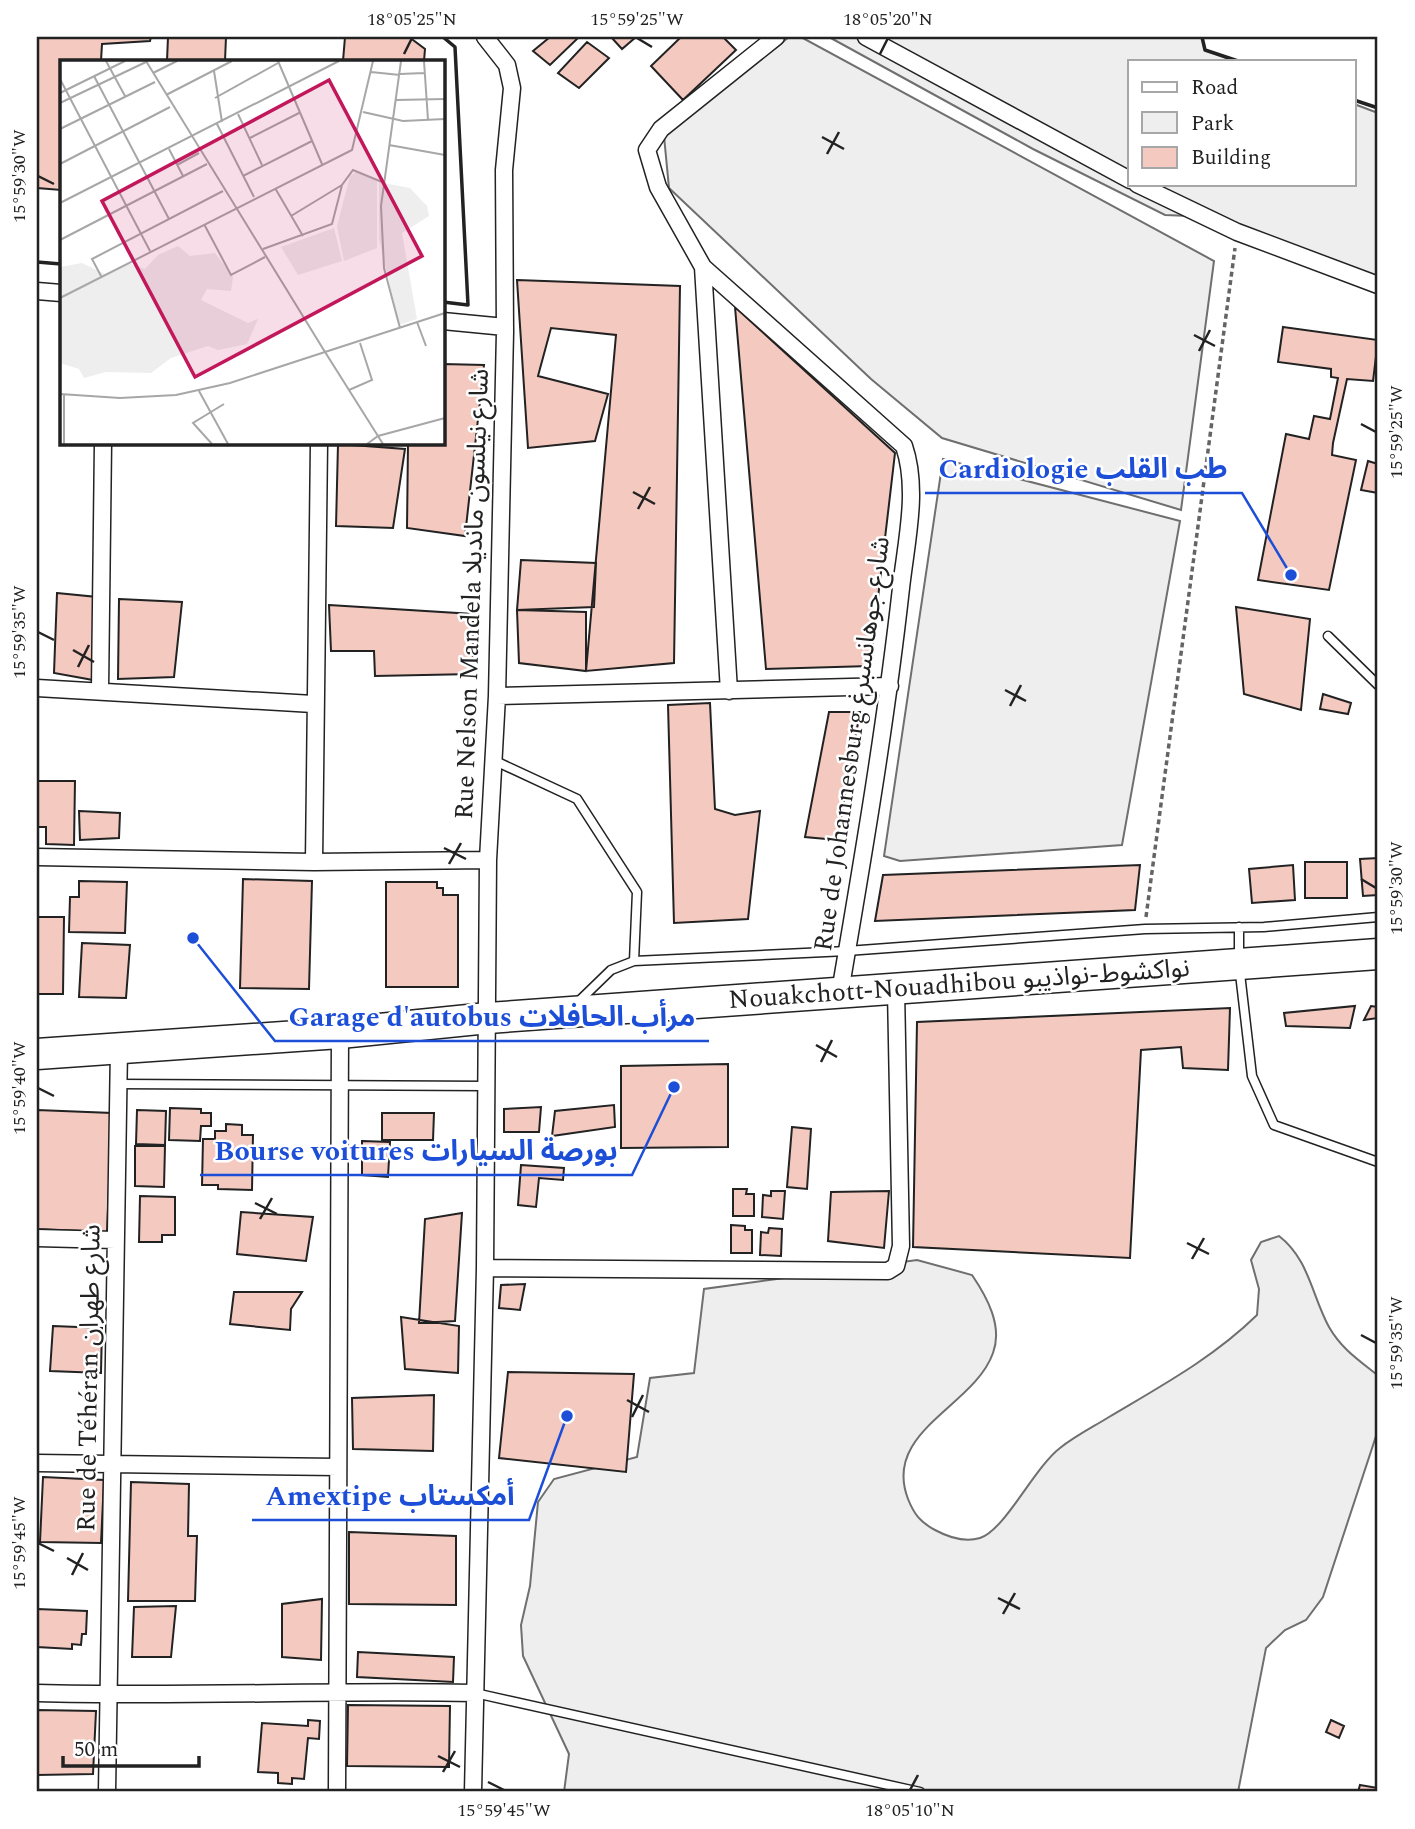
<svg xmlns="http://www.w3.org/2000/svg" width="1415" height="1829" viewBox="0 0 1415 1829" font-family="Spectral,'Noto Sans Arabic',serif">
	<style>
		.green { fill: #eee; stroke: #6f6f6f; stroke-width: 2 }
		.building { fill: #f3c9c0; stroke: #222; stroke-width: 2 }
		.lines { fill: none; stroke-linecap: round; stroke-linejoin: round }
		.lane-casing { stroke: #222; stroke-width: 11 }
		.street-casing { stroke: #222; stroke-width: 19 }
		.highway-casing { stroke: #222; stroke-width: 33 }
		.path { stroke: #646464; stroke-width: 3.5; stroke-dasharray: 5 3.5; stroke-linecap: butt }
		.lane { stroke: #fff; stroke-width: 8 }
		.street { stroke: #fff; stroke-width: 16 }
		.highway { stroke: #fff; stroke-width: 30 }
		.wall { stroke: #222; stroke-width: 3.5 }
		.ticks { fill: none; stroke: #222; stroke-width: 2.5 }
		.labels { text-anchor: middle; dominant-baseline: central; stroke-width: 5; stroke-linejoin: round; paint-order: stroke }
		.street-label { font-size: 26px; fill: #222; stroke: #fff }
		.inset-road { fill: none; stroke: #a7a7a7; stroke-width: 2 }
		.view { fill: #c2185b; fill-opacity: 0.15; stroke: #c2185b; stroke-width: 3.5 }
		.inset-edge { fill: none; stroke: #222; stroke-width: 3.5 }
		.leader { fill: none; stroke: #1d4ed8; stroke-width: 2.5 }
		.callout-dot { fill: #1d4ed8; stroke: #fff; stroke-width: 2.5 }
		.callout-label { font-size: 28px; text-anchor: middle; font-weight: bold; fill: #1d4ed8; stroke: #fff; stroke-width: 5; stroke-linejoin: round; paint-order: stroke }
		.neatline { fill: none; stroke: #222; stroke-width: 2.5 }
		.ticks-label { font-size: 18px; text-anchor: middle; fill: #222 }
	</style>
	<rect width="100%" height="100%" fill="#fff"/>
	<path class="green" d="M789 37H801L1214 261 1181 510 942 438 871 379 669 188 664 136Z
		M829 37H1202L1205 50 1235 61H1130V184H1354V104L1378 113V286L1215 217 1165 215 1033 149Z
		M943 459 1180 521 1122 845 900 861 884 856Z
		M1279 1236C1309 1259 1312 1296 1329 1327 1341 1348 1357 1359 1376 1374L1378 1430 1323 1597 1306 1620 1285 1630 1266 1648 1238 1792H564L569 1754 523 1656 521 1625 530 1586 538 1502 554 1479 637 1457 650 1378 694 1373 704 1289 917 1260 972 1275C987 1297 1003 1326 993 1353 974 1407 882 1431 908 1499 914 1514 920 1522 935 1530 948 1537 964 1543 980 1538 1005 1530 1034 1468 1060 1448 1075 1436 1093 1427 1109 1417 1161 1386 1213 1358 1257 1315L1259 1289 1251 1260 1261 1242Z"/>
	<path class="building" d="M37 37H151L150 41 102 44 101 61H61V190L37 188Z
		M168 37H226L225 61H167Z
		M345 37H409L425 49 424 61H343Z
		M550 37H579L550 65 533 51Z
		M611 37H636L622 49Z
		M681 37H723L736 50 683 100 651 66Z
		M587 42 609 58 579 88 558 73Z
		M517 280 680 286 674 663 586 671 616 335 551 328 538 376 608 394 595 441 528 448Z
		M735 307 895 453 870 666 766 669Z
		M1283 327 1378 340 1373 381 1347 379 1333 443 1332 455 1356 460 1329 590 1258 580 1286 434 1309 439 1314 416 1330 419 1338 378 1331 377V369L1278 362Z
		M443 364 484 365 465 536 407 528 408 443H443Z
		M338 444 405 449 393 528 336 526Z
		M1368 461 1378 464V493L1361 490Z
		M521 560 596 563 594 607 517 610Z
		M57 593 97 597 93 680 54 673Z
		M119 599 182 602 174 677 118 679Z
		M329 605 473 614V674L375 676 374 651H331Z
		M1236 607 1310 619 1301 710 1244 694Z
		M517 610 586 612V671L519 663Z
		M1323 694 1351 703 1348 714 1320 709Z
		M710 703 715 809 735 815 760 811 748 919 674 923 668 705Z
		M829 712H860L837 840 805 837Z
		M37 781H75L74 845 46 844V827H37Z
		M79 811 120 813 119 838 80 840Z
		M1378 858V895L1363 896 1360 859Z
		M1305 862H1347V898H1305Z
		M1140 865 1135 910 875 921 883 875Z
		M1293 865 1295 900 1252 903 1249 869Z
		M243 879 312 881 309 989 240 988Z
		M79 881 127 882 125 933 69 932 70 897H79Z
		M386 882H437V888H443V895H458V987H386Z
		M37 917H64L63 994H37Z
		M82 943 130 945 126 998 79 997Z
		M1355 1006 1350 1028 1286 1026 1284 1013Z
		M1371 1006 1378 1007V1018L1364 1020Z
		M1230 1008 1228 1070 1183 1068 1181 1047 1141 1050 1130 1258 913 1247 917 1022Z
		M728 1064V1147L621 1148V1066Z
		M614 1105 615 1127 552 1136 555 1111Z
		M541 1107 539 1132H504V1109Z
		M170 1108 201 1109V1113H211V1126H201L200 1141 169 1140Z
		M37 1110 112 1113 107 1232 37 1229Z
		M137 1110 166 1111 165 1145 136 1144Z
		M382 1113H434L433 1140H382Z
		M226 1124 242 1125V1135H253L252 1190 218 1189V1185H202L203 1139H215V1131H226Z
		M792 1127 811 1129 807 1189 787 1187Z
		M362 1141 390 1142 388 1177 362 1175Z
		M135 1146H165L164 1187 135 1186Z
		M521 1165 564 1168 563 1180 539 1178 536 1207 518 1205Z
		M733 1189H747L746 1194H754V1216H733Z
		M771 1191H785L783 1219 762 1217 763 1195 771 1196Z
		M889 1191 884 1248 828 1241 831 1192Z
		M140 1196 175 1197V1235H162V1242H139Z
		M241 1212 313 1217 306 1261 237 1254Z
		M462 1213 455 1321 419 1323 425 1219Z
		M731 1225 745 1226V1230H752V1253H731Z
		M769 1228 782 1229 781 1256 760 1255 761 1232 768 1233Z
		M525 1284 520 1310 499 1308 501 1285Z
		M234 1292H302L291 1309 290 1330 230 1324Z
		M401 1317 459 1326 458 1373 405 1369Z
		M53 1326 102 1328 101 1373 50 1371Z
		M508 1372 634 1374 626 1472 499 1458Z
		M434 1395 433 1451 353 1449 352 1398Z
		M43 1477 104 1480 101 1543 40 1542Z
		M131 1482 189 1484 188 1536H197L195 1601H128Z
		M349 1532 456 1536V1605L349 1604Z
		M322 1599 321 1660 282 1657V1604Z
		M176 1606 171 1657H132L134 1607Z
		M37 1609 87 1611 86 1634H82L81 1645 72 1644V1649L37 1647Z
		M358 1652 454 1657 453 1682 357 1677Z
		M348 1705 450 1706 449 1767 347 1766Z
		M37 1710 96 1711 93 1774 37 1775Z
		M308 1720 320 1721 319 1739 308 1738 304 1779 292 1778V1784L278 1783V1773L258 1772 262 1723 308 1726Z
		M1331 1720 1344 1726 1339 1738 1326 1732Z
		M1360 1785 1378 1788V1792H1358Z"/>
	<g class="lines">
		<defs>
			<path id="lane" d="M1328 636 1378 685
				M493 760 577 799 637 892 634 961
				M1239 927V965L1252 1076 1274 1125 1378 1162
				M578 1002 611 970 634 961 847 951 1145 929 1264 927 1378 917
				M118 1084 487 1086
				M475 1693 920 1792"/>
			<path id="street" d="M776 37 661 129 647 150 658 187 703 267 904 446C919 490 906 542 901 588 886 723 863 857 840 992
				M866 37 1130 180
				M1137 184 1237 232 1378 285
				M703 267 729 691
				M37 291 61 293
				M443 321 505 327
				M37 688 313 704
				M100 690 103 443
				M497 696 890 686
				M37 857 314 862 488 860
				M314 862 319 443
				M37 1238 115 1240
				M485 1268 888 1271 896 1266 901 1246 896 990
				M37 1463 338 1467
				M37 1693C183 1697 329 1690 475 1693
				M107 1792 119 1048
				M337 1792 340 1033
				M473 1792 485 1268 488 860 497 696 505 332 504 170 512 88 507 65 485 37"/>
			<path id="highway" d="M37 1054 340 1033 488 1018 1378 954"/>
		</defs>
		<use href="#lane" class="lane-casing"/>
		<use href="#street" class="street-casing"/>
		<use href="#highway" class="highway-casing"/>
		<path class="path" d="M1146 917 1235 248"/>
		<use href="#lane" class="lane"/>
		<use href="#street" class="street"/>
		<use href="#highway" class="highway"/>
		<path class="wall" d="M443 37 455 47 468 305 443 302
			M1202 37 1205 50 1238 61
			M1354 100 1378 108
			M37 262 61 264"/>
	</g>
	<path class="ticks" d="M637 38 652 47M404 54 412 38M880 54 888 38M822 137 844 149M827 154 839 132M38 176 54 184M1194 335 1215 346M1199 351 1210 330M1361 424 1376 432M633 492 655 504M638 509 650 487M38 632 54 640M73 650 94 662M78 667 89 645M1005 690 1026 701M1010 706 1021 685M444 848 466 859M449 864 461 843M1361 879 1376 888M816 1045 837 1057M821 1062 832 1040M38 1088 54 1096M255 1203 277 1214M260 1219 272 1198M1187 1243 1209 1254M1192 1259 1204 1238M1361 1335 1376 1343M627 1400 649 1412M632 1417 643 1395M38 1543 54 1551M67 1558 88 1570M72 1575 83 1553M998 1598 1020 1609M1003 1614 1015 1593M438 1756 460 1767M443 1772 455 1751M488 1782 504 1790M910 1790 918 1775"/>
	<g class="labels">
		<g class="street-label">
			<text transform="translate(472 594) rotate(-88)">Rue Nelson Mandela شارع نيلسون مانديلا</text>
			<text transform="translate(852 744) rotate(-82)">Rue de Johannesburg شارع جوهانسبرغ</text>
			<text transform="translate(959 984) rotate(-4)">Nouakchott-Nouadhibou نواكشوط-نواذيبو</text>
			<text transform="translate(89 1378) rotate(-89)">Rue de Téhéran شارع طهران</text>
		</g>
	</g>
	<g transform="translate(60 60)">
		<rect width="385" height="385" fill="#fff"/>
		<path d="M296 112 317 121V188L284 201 277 166 290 116ZM319 122 350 128 367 146 369 156 342 173 357 259 339 265 319 179ZM274 168 282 201 238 215 221 187ZM118 186 130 196 155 193 173 217 171 231 147 229 141 240 188 263 198 259 187 284 158 290 148 286 111 298 91 313 46 312 24 318 19 309 0 303V207L22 203 45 214 68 203 85 209 98 195Z" fill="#eee"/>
		<path class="inset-road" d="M46 1 65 36M86 1 265 292 385 253M218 1 262 104M364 1 368 60M154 11 162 62M311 12 340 15M93 13 117 1M340 14 364 13M34 16 109 159M0 19 90 191M0 33 65 1M106 35 172 1M155 38 218 3M336 40 385 39M0 43 86 2M303 52 343 61 385 59M178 54 202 105M157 64 194 137M0 69 95 22M190 78 239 53M329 85 385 95M109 89 123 116M0 104 110 47M117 105 139 93M183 116 252 81M215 128 243 176M0 143 279 1M231 156 282 125M144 164 171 215 205 197M0 180 147 104M203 189 272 164 282 125 293 110 322 122M41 216 32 199 163 131M0 238 292 90 313 1M357 262 366 286M340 268 324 208 321 146 341 1M289 330 312 320 300 283M139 331 168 384M0 334 60 338 116 335 170 323 265 292 323 384M4 335V384M152 384 133 363 164 344M307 384 318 376 385 358"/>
		<path class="view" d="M269 20 362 196 135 317 42 141Z"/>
		<rect width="385" height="385" class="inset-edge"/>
	</g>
	<path class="leader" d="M1291 575L1242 493H925M193 938L275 1041H709M674 1087L632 1175H200M567 1416L529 1520H252"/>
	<g class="callout-dot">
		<circle cx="1291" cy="575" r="7"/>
		<circle cx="193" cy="938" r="7"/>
		<circle cx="674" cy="1087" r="7"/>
		<circle cx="567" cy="1416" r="7"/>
	</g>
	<g class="callout-label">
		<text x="1083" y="478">Cardiologie طب القلب</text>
		<text x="492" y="1026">Garage d'autobus مرأب الحافلات</text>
		<text x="416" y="1160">Bourse voitures بورصة السيارات</text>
		<text x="390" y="1505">Amextipe أمكستاب</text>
	</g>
	<rect width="1415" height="1829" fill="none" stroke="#ffffff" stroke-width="77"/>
	<rect x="1128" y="60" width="228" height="126" fill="#ffffff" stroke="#a7a7a7" stroke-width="2"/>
	<rect x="1142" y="82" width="35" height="10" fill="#ffffff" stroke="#a7a7a7" stroke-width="2"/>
	<text x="1191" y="94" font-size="21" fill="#222222">Road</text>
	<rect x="1142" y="112" width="35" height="21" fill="#eeeeee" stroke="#a7a7a7" stroke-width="2"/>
	<text x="1191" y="130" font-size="21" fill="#222222">Park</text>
	<rect x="1142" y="147" width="35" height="21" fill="#f3c9c0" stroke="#a7a7a7" stroke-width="2"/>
	<text x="1191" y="164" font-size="21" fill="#222222">Building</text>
	<path d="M63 1756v10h136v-10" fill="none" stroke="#222222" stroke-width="3.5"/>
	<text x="74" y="1756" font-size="21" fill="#222222" stroke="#ffffff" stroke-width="5" paint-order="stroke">50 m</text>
	<rect x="38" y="38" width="1338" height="1752" class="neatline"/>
	<g class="ticks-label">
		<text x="412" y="25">18°05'25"N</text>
		<text x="637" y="25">15°59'25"W</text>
		<text x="888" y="25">18°05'20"N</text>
		<text transform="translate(19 176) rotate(-90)" y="6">15°59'30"W</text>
		<text transform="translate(1396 432) rotate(-90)" y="6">15°59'25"W</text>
		<text transform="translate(19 632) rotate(-90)" y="6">15°59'35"W</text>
		<text transform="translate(1396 888) rotate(-90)" y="6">15°59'30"W</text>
		<text transform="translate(19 1088) rotate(-90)" y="6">15°59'40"W</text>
		<text transform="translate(1396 1343) rotate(-90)" y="6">15°59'35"W</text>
		<text transform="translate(19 1543) rotate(-90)" y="6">15°59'45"W</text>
		<text x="504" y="1816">15°59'45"W</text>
		<text x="910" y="1816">18°05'10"N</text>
	</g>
</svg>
